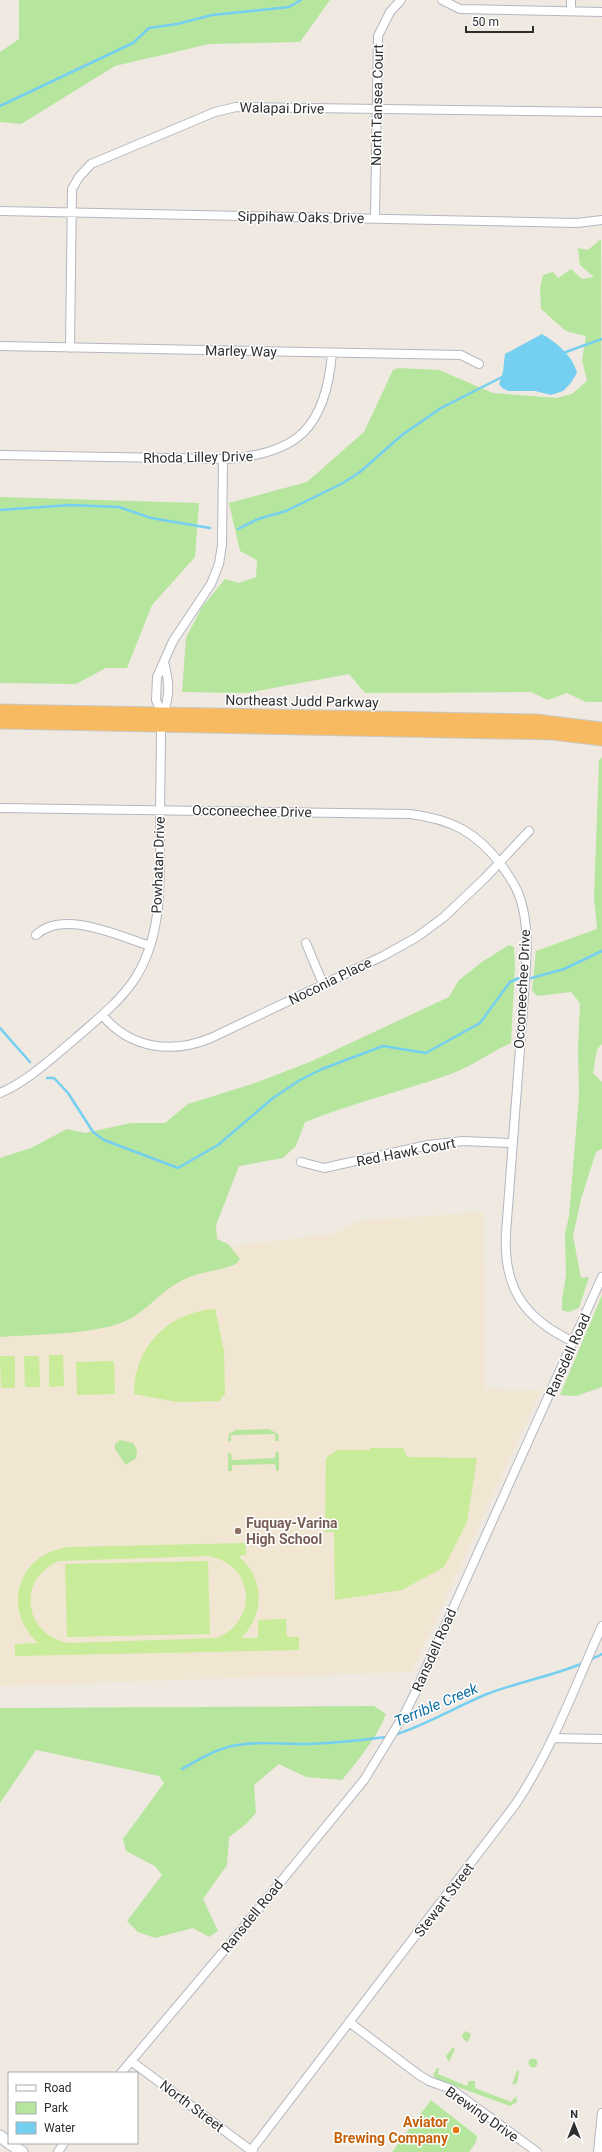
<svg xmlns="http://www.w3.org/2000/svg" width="602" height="2152" viewBox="0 0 602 2152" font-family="Roboto,sans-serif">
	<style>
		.education { fill: #f0e6d1 }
		.green { fill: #b6e59e }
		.pitch { fill: #c9ec9a; fill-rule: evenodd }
		.water { fill: #75cff0 }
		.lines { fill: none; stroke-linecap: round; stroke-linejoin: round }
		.stream { stroke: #75cff0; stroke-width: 2.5 }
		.minor-casing { stroke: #b4b7c1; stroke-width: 10 }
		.secondary-casing { stroke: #b4b7c1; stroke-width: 13 }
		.trunk-casing { stroke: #c9c9c9; stroke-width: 15 }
		.minor { stroke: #fff; stroke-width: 8 }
		.secondary { stroke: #fff; stroke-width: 11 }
		.trunk { stroke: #f8ba60; stroke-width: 13 }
		.education-dot { fill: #8d6e63; stroke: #fff; stroke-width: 1.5 }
		.food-dot { fill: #e8710a; stroke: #fff; stroke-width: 1.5 }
		.labels { text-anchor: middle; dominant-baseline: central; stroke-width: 3; stroke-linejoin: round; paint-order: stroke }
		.street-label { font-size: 14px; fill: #2e2e2e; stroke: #fff }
		.education-label { font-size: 14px; font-weight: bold; fill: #785e54; stroke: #fff; text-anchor: start }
		.food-label { font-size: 14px; font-weight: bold; fill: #c56008; stroke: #fff; text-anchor: end }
		.water-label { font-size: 15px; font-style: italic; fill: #0d6fa3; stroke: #fff }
	</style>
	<rect width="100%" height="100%" fill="#efe9e1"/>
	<path class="education" d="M483 1212 485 1389 541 1390 412 1672 0 1686V1334L209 1249 334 1234 357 1221Z"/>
	<path class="green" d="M19 0H330L300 42 209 44 115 66 21 124 0 122V52L19 39Z
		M601 239 602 702H586L567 693 548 700 531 692 365 693 349 674 246 693 182 692 186 638 202 607 225 579 239 583 256 577 257 560 240 551 229 503 307 482 364 432 393 370 398 368 439 370 493 393 557 398 572 394 587 381 582 360 586 336 566 331 541 309 540 288 543 275 553 272 558 278 571 269 582 279 594 277 580 265 578 248 588 250Z
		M0 497 199 503 195 557 152 605 127 668H106L76 684 0 683Z
		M602 757V1044L597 1049 593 1073 602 1082V1149L596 1152 581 1199 573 1236 581 1278 589 1277 579 1308 568 1312 562 1310V1300L566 1275 565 1234 569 1216 579 1095 578 1048 580 1003 571 992 537 996 532 990 536 951 597 929 594 897 599 761Z
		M509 945 514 947 515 967 511 1043C491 1052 472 1066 451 1074 402 1091 353 1103 305 1122L296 1146 283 1158 239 1166 216 1225 217 1239 228 1244 240 1259 236 1264C218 1272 198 1271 181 1281 159 1292 142 1317 118 1324 83 1335 37 1334 0 1337V1158L31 1148 67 1129 85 1133 131 1123H165L188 1104 258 1082 312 1061 449 997 459 980 482 962Z
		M602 1295V1387L576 1396 560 1395Z
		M236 1430 269 1429 278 1434 279 1441H275V1434L231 1435V1441L228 1442 229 1434Z
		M120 1440 133 1443 137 1450 136 1458 126 1465 115 1449V1444Z
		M276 1451 279 1453V1471L276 1470 275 1464 232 1465V1471H228V1452L231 1454 232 1460 275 1458Z
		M374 1706 386 1714C377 1738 358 1760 342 1780L306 1777 279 1764 254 1785 256 1813 246 1824 229 1837 227 1865 203 1899 218 1931 209 1937 193 1928 155 1938 138 1932 127 1921 162 1875 155 1866 126 1851 123 1839 164 1783 159 1776 36 1750 0 1803V1708Z
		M465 2031 471 2034 468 2042 464 2040 462 2036Z
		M453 2047 455 2049 449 2062 446 2056Z
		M528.5 2063a4.5 4.5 0 1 1 9 0a4.5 4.5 0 1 1-9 0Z
		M437 2068H439L438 2074 467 2086 469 2081H475V2088L511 2102 516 2096 517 2102 510 2106 436 2079 433 2075Z
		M517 2070 519 2072 517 2083 512 2085Z
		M431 2100 477 2136 476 2142 469 2152H392Z"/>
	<path class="pitch" d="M215 1309 224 1351 225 1394 219 1401 177 1402 134 1394C134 1347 168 1312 215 1309Z
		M49 1355H63L64 1386 49 1387Z
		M0 1356H15V1388H1Z
		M24 1356H39L40 1387H25Z
		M114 1361 115 1394 77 1395 76 1362Z
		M370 1448H403L407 1457 477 1458 467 1522 444 1567 402 1590 335 1600 334 1532H325L326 1458 337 1450H370Z
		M246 1543V1555L238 1556C265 1578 265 1614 241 1638H258V1620L286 1619 287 1637H299V1650L15 1656V1644L38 1643C0 1608 19 1552 70 1547ZM208 1556C254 1564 260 1619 217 1638L69 1643C23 1635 16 1579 59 1561Z
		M208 1561 210 1634 67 1637 65 1564Z"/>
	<path class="water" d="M542 334C557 343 573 356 577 373L570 384 563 391 551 395 535 391H508L502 388 499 384 503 372 505 354Z"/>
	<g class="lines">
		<path class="stream" d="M0 106 133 43 149 28 177 24 212 15 289 7 301 0
			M563 353 602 339
			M0 510 70 505 119 507 151 518 210 528
			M238 529 258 519 286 511 343 483 360 472 402 435 441 408 504 376
			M528 979 564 969 602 951
			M0 1028 30 1062
			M47 1078H54L68 1093 93 1132 104 1140 178 1168 218 1145 273 1098 300 1080 322 1069 383 1046 426 1053 480 1023 510 982 519 978
			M590 1660 602 1654
			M394 1735C427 1725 455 1707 487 1694 518 1682 553 1676 583 1663
			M182 1769C198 1760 214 1750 232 1746 255 1741 279 1744 302 1744 331 1744 359 1740 388 1737"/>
		<defs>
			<path id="minor" d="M442 0 460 9 602 12
				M571 11V0
				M0 211 577 223 602 220
				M375 218 378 36 390 12 401 0
				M0 346 461 355 479 364
				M70 348 72 189 79 177 91 164 215 112 236 107 602 112
				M0 455 223 459C298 455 326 427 332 353
				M162 714 156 700 157 677 173 641 211 584 219 564 222 545 223 459
				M0 808 410 814C451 819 477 832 502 866 508 875 515 884 519 895 532 930 525 972 523 1009 518 1084 511 1158 506 1233 503 1288 524 1319 574 1342
				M36 935C63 909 119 936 150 946
				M306 943 323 984
				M103 1016C131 1049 172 1054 211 1038L383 956 417 937 444 917 485 878 529 831
				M0 1093C28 1081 52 1058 76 1038 95 1021 116 1005 132 983 164 938 160 878 160 825 160 792 161 758 161 725 162 716 166 709 167 700 170 687 167 674 164 662
				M301 1162 324 1168 428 1145 463 1141 512 1143
				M553 1738 602 1739
				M349 2022 419 2075 429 2081 451 2089 537 2152
				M131 2061 253 2152
				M121 2073 233 1940 364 1780 405 1713 415 1693 602 1277
				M58 2152 64 2143
				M250 2152 515 1805C552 1750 575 1686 602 1626
				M598 2152 602 2113"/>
			<path id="secondary" d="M0 2136 9 2143
				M9 2143 22 2152"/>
			<path id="trunk" d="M0 711 536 721 602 729
				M0 722 553 733 602 739"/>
		</defs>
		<use href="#minor" class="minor-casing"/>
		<use href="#secondary" class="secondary-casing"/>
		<use href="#trunk" class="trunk-casing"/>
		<use href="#minor" class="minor"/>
		<use href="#secondary" class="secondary"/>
		<use href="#trunk" class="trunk"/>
	</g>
	<circle class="education-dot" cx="238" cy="1531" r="4"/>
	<circle class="food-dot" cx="456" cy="2130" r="4"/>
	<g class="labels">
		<g class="street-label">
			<text transform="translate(377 105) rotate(-89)">North Tansea Court</text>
			<text transform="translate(282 108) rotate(1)">Walapai Drive</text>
			<text transform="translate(301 217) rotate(1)">Sippihaw Oaks Drive</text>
			<text transform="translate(241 351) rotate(1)">Marley Way</text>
			<text transform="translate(198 457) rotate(-1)">Rhoda Lilley Drive</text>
			<text transform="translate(302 701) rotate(1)">Northeast Judd Parkway</text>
			<text transform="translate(252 811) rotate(1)">Occoneechee Drive</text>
			<text transform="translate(158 865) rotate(-88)">Powhatan Drive</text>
			<text transform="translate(330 981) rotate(-26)">Noconia Place</text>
			<text transform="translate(522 989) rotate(-87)">Occoneechee Drive</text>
			<text transform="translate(406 1152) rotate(-11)">Red Hawk Court</text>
			<text transform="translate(568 1355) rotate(-66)">Ransdell Road</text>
			<text transform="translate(434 1650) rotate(-66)">Ransdell Road</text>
			<text transform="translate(444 1900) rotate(-53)">Stewart Street</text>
			<text transform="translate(252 1916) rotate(-51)">Ransdell Road</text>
			<text transform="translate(192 2106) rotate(37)">North Street</text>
			<text transform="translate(482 2114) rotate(35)">Brewing Drive</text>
		</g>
		<g class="education-label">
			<text x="246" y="1523">Fuquay-Varina<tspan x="246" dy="16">High School</tspan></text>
		</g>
		<g class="food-label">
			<text x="448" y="2122">Aviator<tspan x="448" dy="16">Brewing Company</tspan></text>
		</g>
		<g class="water-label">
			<text transform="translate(436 1705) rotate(-23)">Terrible Creek</text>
		</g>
	</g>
	<rect x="8" y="2072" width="130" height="72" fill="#ffffff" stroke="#ababab"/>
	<rect x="16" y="2085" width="20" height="6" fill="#ffffff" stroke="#ababab"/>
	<text x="44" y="2092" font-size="12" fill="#2e2e2e">Road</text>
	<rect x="16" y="2102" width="20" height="12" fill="#b6e59e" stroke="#ababab"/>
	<text x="44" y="2112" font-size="12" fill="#2e2e2e">Park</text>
	<rect x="16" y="2122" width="20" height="12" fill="#75cff0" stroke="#ababab"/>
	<text x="44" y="2132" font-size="12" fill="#2e2e2e">Water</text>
	<g transform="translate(574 2124)" stroke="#ffffff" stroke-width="3" paint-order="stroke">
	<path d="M0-3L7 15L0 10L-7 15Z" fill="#2e2e2e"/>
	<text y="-6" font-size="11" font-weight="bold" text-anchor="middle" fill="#2e2e2e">N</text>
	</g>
	<path d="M466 26v6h67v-6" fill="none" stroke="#2e2e2e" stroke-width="2"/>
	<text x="472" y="26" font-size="12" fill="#2e2e2e" stroke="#ffffff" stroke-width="3" paint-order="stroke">50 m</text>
</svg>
